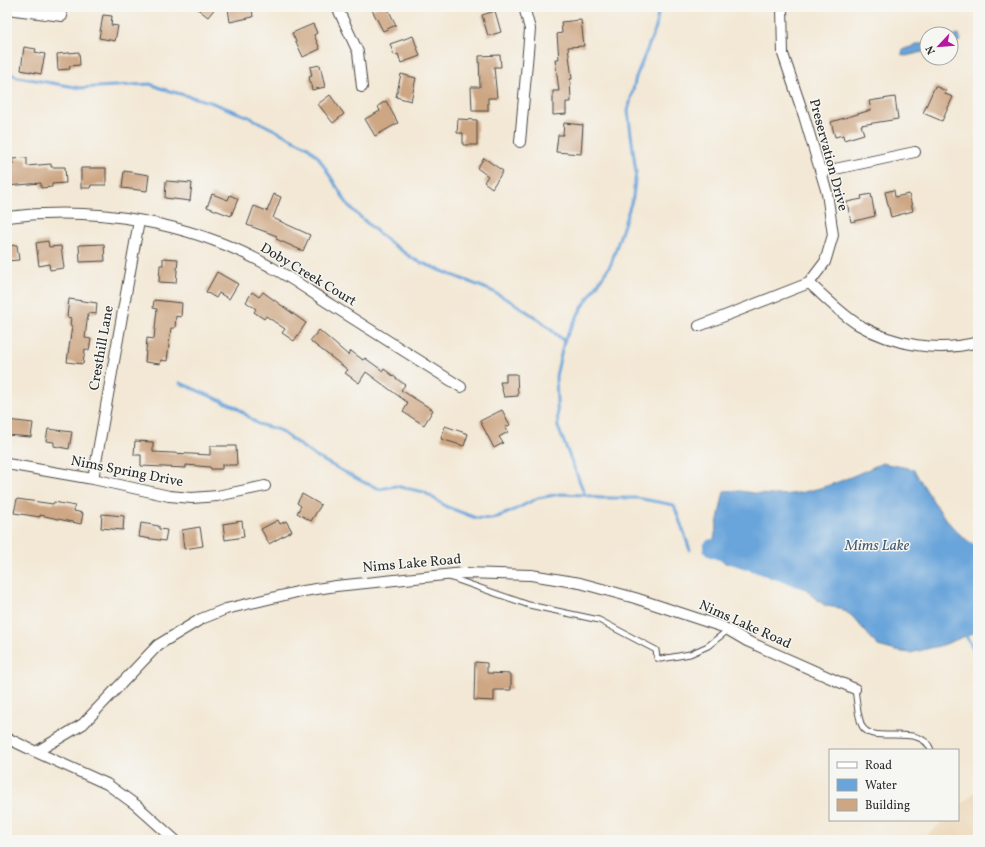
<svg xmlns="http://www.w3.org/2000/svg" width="985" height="847" viewBox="0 0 985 847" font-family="Vollkorn,serif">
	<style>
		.built { fill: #ecd8ba }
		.water { fill: #69a4da; stroke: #4a6882 }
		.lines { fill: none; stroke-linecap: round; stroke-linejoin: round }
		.stream { stroke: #69a4da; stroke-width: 3 }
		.river { stroke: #69a4da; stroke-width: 18 }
		.building { fill: #cda683 }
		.service-casing { stroke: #494744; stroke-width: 7 }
		.minor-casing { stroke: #494744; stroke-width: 12 }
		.service { stroke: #fff; stroke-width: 5 }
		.minor { stroke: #fff; stroke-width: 10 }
		.labels { text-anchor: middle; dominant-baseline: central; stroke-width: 3; stroke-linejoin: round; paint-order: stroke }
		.street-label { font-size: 14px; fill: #2b2b2b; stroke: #f6f6f2 }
		.water-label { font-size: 15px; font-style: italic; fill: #445b71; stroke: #f6f6f2 }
	</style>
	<rect width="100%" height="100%" fill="#f6f6f2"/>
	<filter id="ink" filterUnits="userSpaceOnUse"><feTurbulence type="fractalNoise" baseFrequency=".025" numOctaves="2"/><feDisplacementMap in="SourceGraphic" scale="8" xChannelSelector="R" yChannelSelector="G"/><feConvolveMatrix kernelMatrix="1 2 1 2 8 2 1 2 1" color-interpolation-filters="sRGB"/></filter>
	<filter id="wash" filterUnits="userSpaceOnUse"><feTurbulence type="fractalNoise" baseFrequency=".012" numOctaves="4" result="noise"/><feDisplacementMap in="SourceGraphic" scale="16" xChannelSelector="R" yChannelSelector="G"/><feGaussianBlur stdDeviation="0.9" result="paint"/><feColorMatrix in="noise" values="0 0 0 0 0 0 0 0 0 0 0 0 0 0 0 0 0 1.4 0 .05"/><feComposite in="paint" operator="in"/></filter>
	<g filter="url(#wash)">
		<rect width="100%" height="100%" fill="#f3e8d5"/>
		<path class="built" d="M978 789V840H926L924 838 944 820H958V808Z"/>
		<path class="water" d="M959 34 961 41 951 44V36Z
			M927 42V51L906 56 902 55V52L904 49Z
			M882 463 913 469C931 496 948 532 978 547V631L943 645 910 653 896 651 878 646 852 616 840 608 826 606 812 596 804 583 785 569 725 563 712 548 724 491C741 489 757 495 774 495 813 495 847 479 882 463Z"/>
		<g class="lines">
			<path class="stream" d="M7 72 18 77 80 88 150 84 166 90 210 102 249 117 308 147 319 158 348 205 359 216 389 242 415 260 492 291 517 305 541 321 564 341
				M7 350 8 351
				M180 383 236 407 258 424 279 430 315 456 363 482 380 489 395 486 424 492 447 507 476 518 492 519 510 512 538 498 560 494 585 495 599 498H637L674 505 690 550
				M585 495 558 427 556 376 564 341 580 311 611 264 633 197 636 172 628 111 636 77 656 27 658 13 656 7
				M966 636 978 656"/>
			<path class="river" d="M712 548 817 584"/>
		</g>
		<g id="blocks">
			<path class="building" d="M195 7H216L208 17Z
				M239 7H252L253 17 230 22 228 8Z
				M377 7H387L396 25 383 31 372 10Z
				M495 11 501 32 488 36 482 15Z
				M103 15 112 16 111 25 118 26 115 41 99 38Z
				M581 20 584 46 568 47 572 79H570L571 102H566V114L553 115V91H559L555 59H559L557 34 562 33 561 22Z
				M313 24 317 33 314 35 320 49 303 57 292 33Z
				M413 36 420 56 401 63 398 54 394 55 390 44Z
				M24 47 36 49 35 52 45 54 41 74 21 70Z
				M79 52 80 65 69 66 70 69 58 70 57 54Z
				M500 55 501 67H494L497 98H488V111H472L471 87H480L479 56Z
				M320 65 325 87 312 90 309 77 312 76 310 67Z
				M401 74 416 78 411 101 396 97Z
				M935 86 946 91 945 94 953 97 942 121 923 113Z
				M330 95 344 114 333 123 318 104Z
				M895 97 898 119 861 125 864 134 844 140 843 135 835 137 831 122 871 110 869 101Z
				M386 101 398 123 375 136 365 119 380 111 378 106Z
				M458 119 477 120V145H463V133H457Z
				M564 123 583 125 581 154 556 152 558 135H563Z
				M27 158V166L51 164V167H65L66 183 52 184V187L41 188V183L7 186V164H13L12 159Z
				M484 158 503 171 492 188 484 182 488 176 477 168Z
				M81 168H106V185H91L90 188H81Z
				M124 171 149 175 147 191 122 188Z
				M166 181 192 183 190 201 165 198Z
				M894 190 895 197 909 194 913 211 891 217 885 192Z
				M212 194 228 200 230 195 238 199 231 216 207 207Z
				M274 194 281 197 273 218 310 235 303 251 276 239 277 236 247 225 254 206 267 211Z
				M871 194 875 216 851 222 847 202 862 199 861 196Z
				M48 241 49 247 61 246 64 268 50 270 49 264 39 266 36 243Z
				M104 244 105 261 80 262 79 245Z
				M17 245 19 260 7 261V246Z
				M163 258 178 259 176 283 159 282 160 265H163Z
				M217 272 238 284 229 299 219 293 216 298 206 292Z
				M252 292 259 297 263 292 306 323 294 341 282 333 285 329 266 316 264 319 254 312 256 309 246 302Z
				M69 299 97 303 96 314 88 313 85 338 91 339 89 350 85 349 83 364 67 362 72 326 70 325 71 318 67 317Z
				M154 300 182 303 181 317 176 316 175 328H171L167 361 161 360 160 364 145 362 147 338 154 339 157 309 153 308Z
				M319 330 348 355 351 351 363 360 365 358 383 371 384 369 405 385 401 390 433 410 424 425 403 412 408 403 366 372 359 383 345 373 348 370 310 341Z
				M506 374H517L518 396 504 397 500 382H506Z
				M502 410 510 425 505 427 508 432 499 437 503 443 494 448 480 421Z
				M7 420 33 423 31 437 7 435Z
				M445 426 468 434 464 446 441 439Z
				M48 429 72 432 69 449 54 446V442L46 441Z
				M135 441 153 442V452L210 455V446H236L237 465H222V469H211L210 467 186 465V468L141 466V455H134Z
				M302 494 321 505 311 521 297 513 301 506 297 503Z
				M17 499 53 504 54 502 75 506 74 511 83 513 81 524 40 515V517L14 513Z
				M102 514 124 516 123 530 101 528Z
				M278 520 280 524 286 521 292 531 269 544 261 529Z
				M242 521 244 537 225 540 223 524Z
				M141 523 159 526V529L167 530 165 541 139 537Z
				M200 527 203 546 184 549 182 530Z
				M475 662 487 663V673L511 674V690H494V701L474 700Z"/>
		</g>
	</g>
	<g filter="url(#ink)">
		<use href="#blocks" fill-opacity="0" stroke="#494744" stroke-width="1"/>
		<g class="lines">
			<defs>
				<path id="service" d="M449 577 529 605 599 620 656 650 657 658 661 659 690 654 708 646 728 630
					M855 689C857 701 857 715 862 726 872 746 921 722 931 750"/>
				<path id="minor" d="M337 7 358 52 362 87
					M7 9 62 16
					M520 142 530 29 524 7
					M821 172 915 152
					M7 217C97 206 192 222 271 267 292 278 312 293 333 306 375 333 418 360 461 387
					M809 283C824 296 842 315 859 325 893 345 939 353 978 342
					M699 326 809 283 825 262 833 235 827 193 804 116 783 54 782 7
					M7 464 93 479 169 496 192 498 217 496 265 486
					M93 479 139 221
					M7 738 36 752 83 724 158 645 201 619 226 609 297 592 336 586 464 573 531 575 580 583 635 598 723 627 747 641 855 689
					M36 752 107 784 136 805 175 840"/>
			</defs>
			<use href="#service" class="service-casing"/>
			<use href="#minor" class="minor-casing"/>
			<use href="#service" class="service"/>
			<use href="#minor" class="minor"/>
		</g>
	</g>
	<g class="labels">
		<g class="street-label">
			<text transform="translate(828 155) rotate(75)">Preservation Drive</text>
			<text transform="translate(308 275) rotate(31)">Doby Creek Court</text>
			<text transform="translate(102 348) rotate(-80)">Cresthill Lane</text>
			<text transform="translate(127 472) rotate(11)">Nims Spring Drive</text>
			<text transform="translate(412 564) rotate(-5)">Nims Lake Road</text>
			<text transform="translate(745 625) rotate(24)">Nims Lake Road</text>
		</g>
		<g class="water-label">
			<text x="877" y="546">Mims Lake</text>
		</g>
	</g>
	<rect width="985" height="847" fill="none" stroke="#f6f6f2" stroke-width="24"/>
	<rect x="829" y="749" width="130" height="72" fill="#f6f6f2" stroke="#a5a5a2"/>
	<rect x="837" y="762" width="20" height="6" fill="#ffffff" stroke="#a5a5a2"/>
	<text x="865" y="769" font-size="12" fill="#2b2b2b">Road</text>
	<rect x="837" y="779" width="20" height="12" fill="#69a4da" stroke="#a5a5a2"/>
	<text x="865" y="789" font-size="12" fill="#2b2b2b">Water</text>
	<rect x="837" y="799" width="20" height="12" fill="#cda683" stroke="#a5a5a2"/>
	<text x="865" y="809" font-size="12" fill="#2b2b2b">Building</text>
	<g transform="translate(939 46) rotate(244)"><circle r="19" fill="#f6f6f2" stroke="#a5a5a2"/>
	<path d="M0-3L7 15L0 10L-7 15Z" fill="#b5179e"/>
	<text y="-6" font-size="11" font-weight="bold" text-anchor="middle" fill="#2b2b2b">N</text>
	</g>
</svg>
